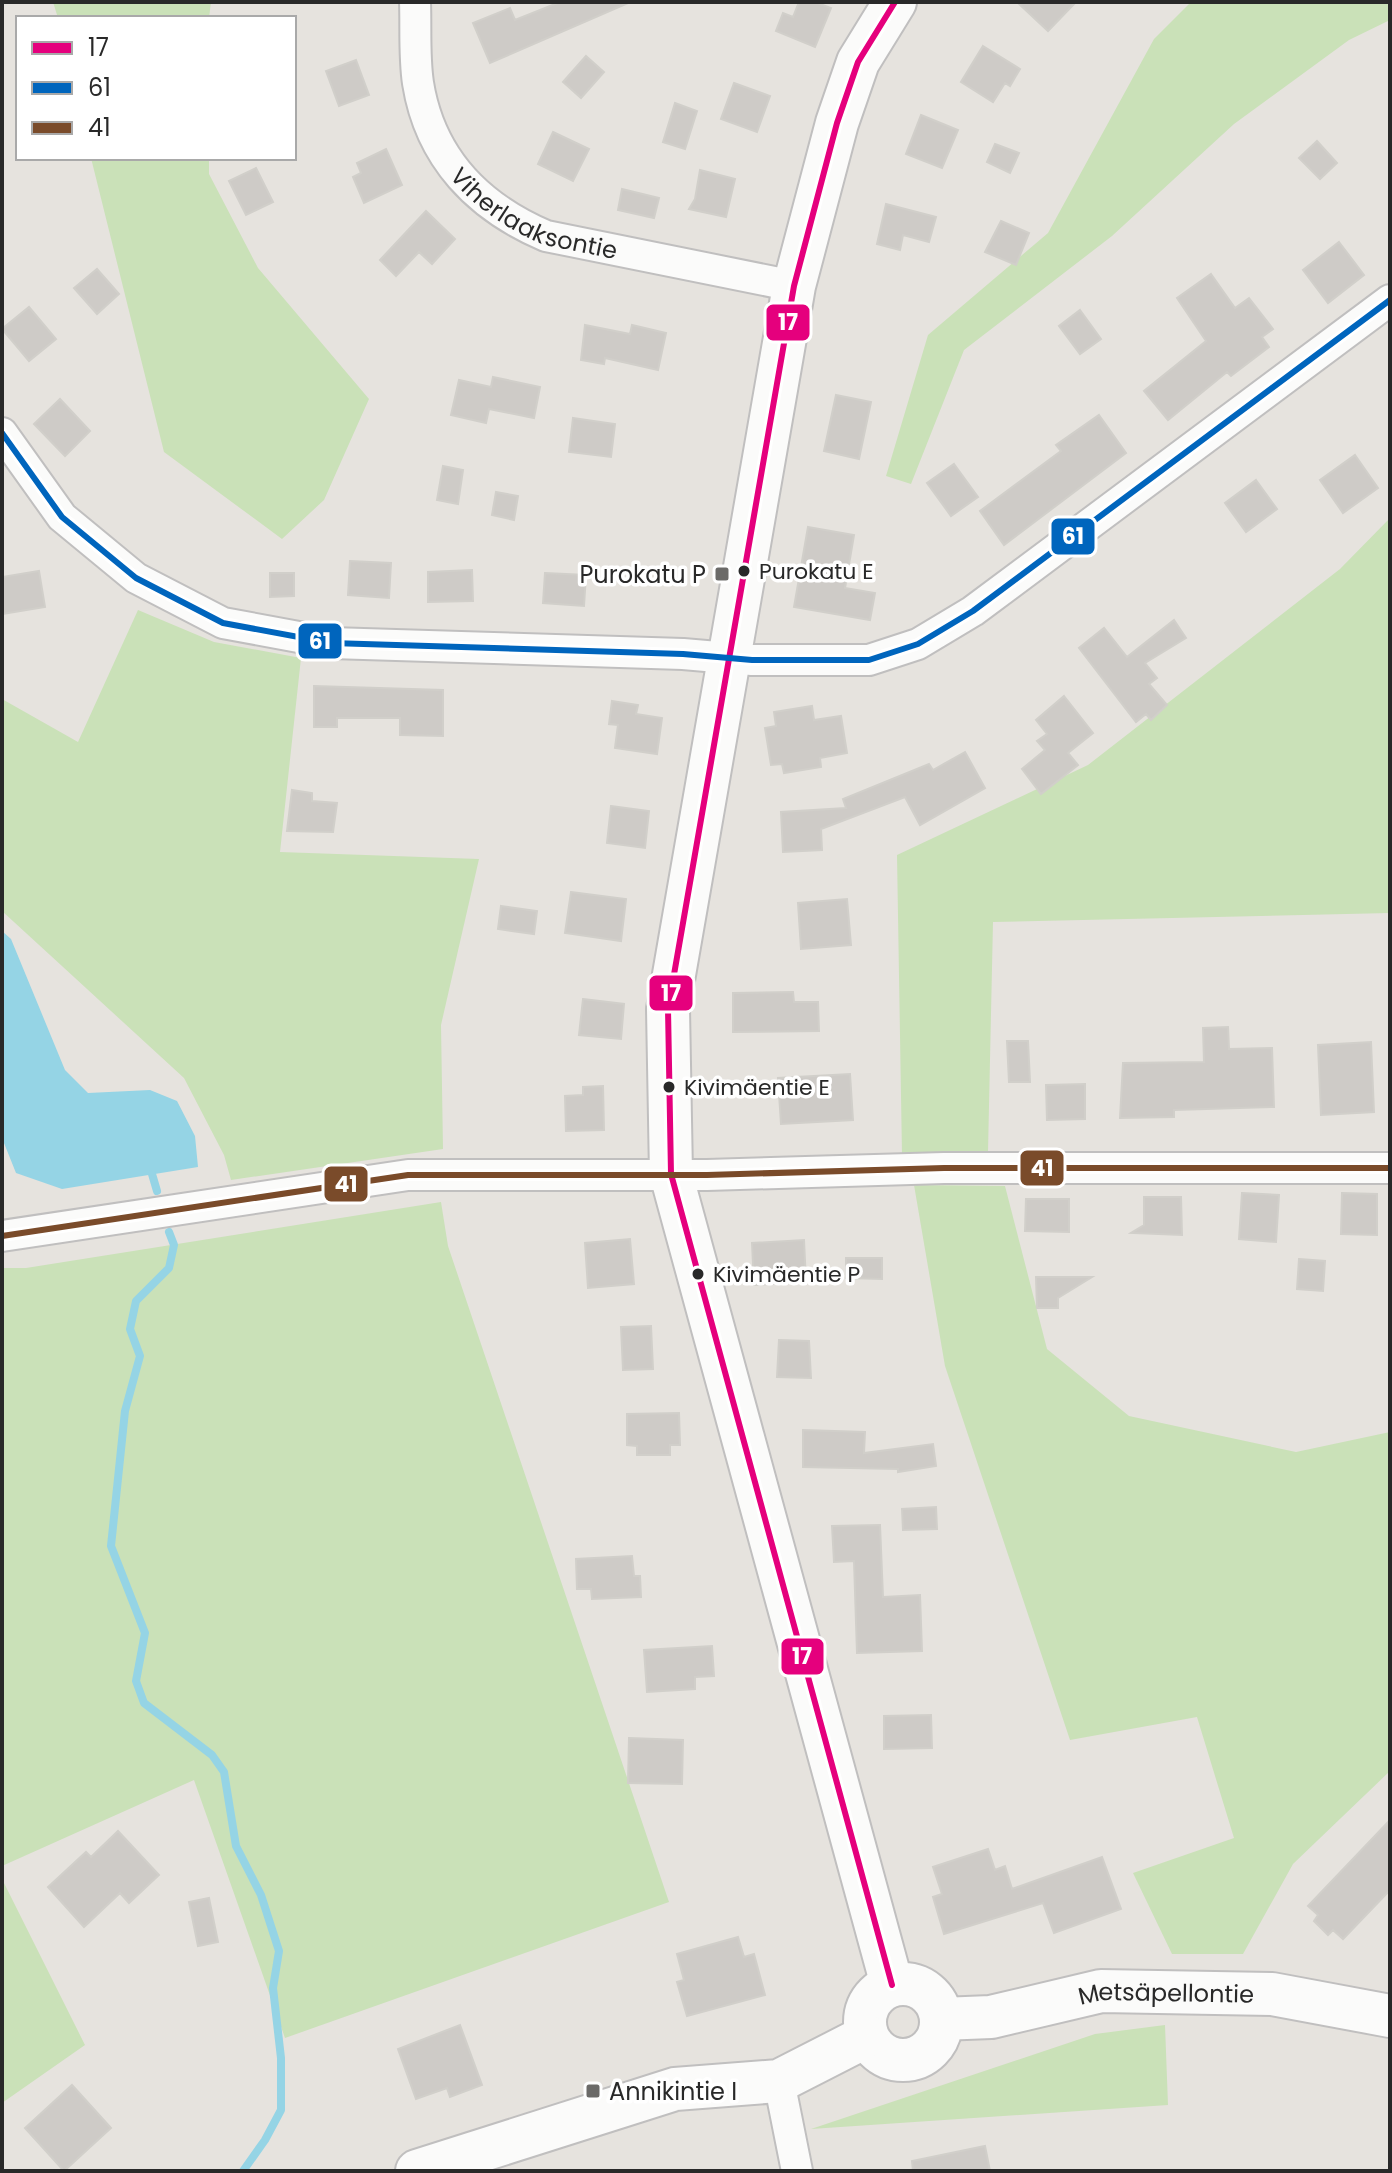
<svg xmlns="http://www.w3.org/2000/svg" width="1392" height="2173" viewBox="0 0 1392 2173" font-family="Poppins,sans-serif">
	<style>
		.green { fill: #cae1b8 }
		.water { fill: #95d4e5 }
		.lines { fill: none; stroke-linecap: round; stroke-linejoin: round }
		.stream { stroke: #95d4e5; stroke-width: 8 }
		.building { fill: #cecbc7; stroke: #d1cfca; stroke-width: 2 }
		.street-casing { stroke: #c0bfbf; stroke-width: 34 }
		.secondary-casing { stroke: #c0bfbf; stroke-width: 46 }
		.street { stroke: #fbfbfa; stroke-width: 30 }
		.secondary { stroke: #fbfbfa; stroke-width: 42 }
		.bus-1-casing { stroke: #fff; stroke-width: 12 }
		.bus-2-casing { stroke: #fff; stroke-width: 12 }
		.bus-3-casing { stroke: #fff; stroke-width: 12 }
		.bus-1 { stroke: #e5007d; stroke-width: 6 }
		.bus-2 { stroke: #0065bd; stroke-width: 6 }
		.bus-3 { stroke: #7a4b2a; stroke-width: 6 }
		.bus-dot { fill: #292929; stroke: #fff; stroke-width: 3 }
		.poi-dot { fill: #6b6a68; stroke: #fff; stroke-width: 3 }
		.labels { text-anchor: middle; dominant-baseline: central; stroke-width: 7; stroke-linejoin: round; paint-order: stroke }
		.bus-label { font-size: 22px; fill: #292929; stroke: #fff; text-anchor: start }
		.street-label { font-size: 24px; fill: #292929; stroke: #fff }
		.poi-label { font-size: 24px; fill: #292929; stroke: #fff; text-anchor: end }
		.line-badge { stroke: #fff; stroke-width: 3 }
		.badge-label { font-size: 22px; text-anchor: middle; font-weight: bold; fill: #fff }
	</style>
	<rect width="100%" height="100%" fill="#e6e3de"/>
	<path class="green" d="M53 2H211L209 18H58Z
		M1191 2H1390V20L1349 40 1234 124 1112 236 964 350 911 484 886 476 928 335 1048 233 1154 39Z
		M91 158H209V174L258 268 369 399 324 500 282 539 164 452Z
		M1390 518V913L993 922 988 1152 902 1155 897 855 1088 765 1340 569Z
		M138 610 214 642 301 658 280 852 479 859 441 1025 443 1149 231 1180 224 1155 184 1078 2 911V699L78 742Z
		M914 1185 1005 1186 1047 1349 1129 1416 1296 1452 1390 1432V1771L1293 1864 1243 1954H1172L1133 1873 1234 1838 1197 1717 1070 1740 945 1366Z
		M441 1202 448 1246 669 1902 285 2038 194 1780 2 1866V1268H26Z
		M2 1879 85 2045 2 2103Z
		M1165 2025 1168 2105 811 2129 1095 2034Z"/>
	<path class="water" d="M2 931 11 939 65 1070 88 1093 150 1090 177 1101 195 1136 198 1167 62 1189 16 1173 2 1138Z"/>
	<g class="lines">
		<path class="stream" d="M152 1174 157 1191
			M169 1232 174 1245 169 1268 136 1301 130 1329 140 1356 125 1411 111 1546 145 1633 136 1681 144 1703 212 1755 224 1772 236 1846 261 1895 279 1951 273 1988 281 2058V2110L265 2140 243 2171"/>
	</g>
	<path class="building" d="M560 2 628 3 490 63 473 23 510 8 515 20Z
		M799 2H815L831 8 815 47 776 31 783 13 793 17Z
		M1017 2H1076L1048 31Z
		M983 46 1020 69 1010 86 1005 83 993 102 961 82Z
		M586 56 604 72 581 98 563 82Z
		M356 60 369 95 339 106 326 71Z
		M734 83 770 96 757 132 721 119Z
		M675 103 697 111 685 149 663 142Z
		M921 115 958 130 942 168 906 154Z
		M553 132 589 149 573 181 538 164Z
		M1317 141 1337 163 1320 179 1299 158Z
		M995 144 1019 153 1010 173 987 162Z
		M386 149 402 185 364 203 353 177 361 173 357 163Z
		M256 168 273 202 246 215 229 181Z
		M700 170 735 179 726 217 689 209 695 199Z
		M622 189 659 198 654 218 618 210Z
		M886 204 936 217 929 242 903 235 900 250 877 244Z
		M426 211 455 239 432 264 419 252 396 276 380 260Z
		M1001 221 1029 233 1016 265 985 252Z
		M1339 242 1364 275 1328 303 1303 270Z
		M97 269 119 294 97 314 74 288Z
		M1211 274 1235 308 1249 298 1273 329 1262 337 1269 347 1231 376 1227 372 1168 420 1144 391 1206 341 1177 298Z
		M29 307 56 339 29 361 2 329Z
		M1080 310 1101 339 1080 354 1059 326Z
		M585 325 630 334 632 325 666 333 658 370 605 358 604 364 581 360Z
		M493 377 540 387 534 418 489 409 486 423 451 415 459 380 491 387Z
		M836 395 871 402 859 459 824 451Z
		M60 399 90 431 65 456 34 424Z
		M1099 415 1126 453 1004 545 980 511 1061 451 1056 445Z
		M573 418 615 424 611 457 569 452Z
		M1355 455 1378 488 1343 513 1320 480Z
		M954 464 978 497 951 516 927 483Z
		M443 466 463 470 458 504 437 500Z
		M1256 480 1277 509 1246 532 1225 503Z
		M496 492 518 496 514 520 492 515Z
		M808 527 854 535 845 588 875 593 870 620 794 607Z
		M350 561 391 563 389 598 348 595Z
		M472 570 473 601 428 602V572Z
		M39 571 45 607 2 614V577Z
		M270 573H294V596L270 597Z
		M545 573 586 575 584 606 543 603Z
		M1174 620 1186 638 1145 663 1157 678 1149 684 1167 705 1151 720 1146 714 1136 722 1079 648 1104 628 1127 657Z
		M314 686 443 690V736L400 735V718H337V727H314Z
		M1064 696 1093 733 1068 753 1078 765 1041 794 1022 769 1045 750 1037 741 1047 734 1036 720Z
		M612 701 638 705 636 714 662 718 657 754 615 748 618 725 609 724Z
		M812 706 814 720 841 716 847 753 820 758 821 767 784 773 782 764 771 765 765 728 776 726 774 712Z
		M965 752 985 788 920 825 905 797 821 829 822 850 783 852 781 812 846 808 843 799 929 764 933 770Z
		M292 790 312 793V801L337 803 333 832 287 831Z
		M611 806 649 811 645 848 607 843Z
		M571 892 626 899 621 941 565 933Z
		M847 899 851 945 801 949 798 903Z
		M501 906 537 911 534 934 498 929Z
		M793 992 794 1002H818L819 1031 733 1032V993Z
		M583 999 624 1004 621 1039 579 1035Z
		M1228 1027 1229 1049 1272 1048 1274 1107 1174 1110V1117L1120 1118 1123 1063 1204 1062 1203 1028Z
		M1007 1041H1028L1030 1082H1009Z
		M1371 1042 1374 1112 1321 1115 1318 1045Z
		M850 1074 853 1120 781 1124 778 1078Z
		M1085 1084V1119L1047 1120 1046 1085Z
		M603 1086 604 1130 566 1131 565 1096 583 1095V1087Z
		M1242 1193 1279 1195 1276 1242 1239 1239Z
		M1342 1193 1377 1194V1235L1341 1234Z
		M1144 1197H1181L1182 1235 1131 1233 1144 1225Z
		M1026 1199H1069V1232L1025 1231Z
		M630 1239 634 1284 588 1288 585 1243Z
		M804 1240 806 1282 754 1285 752 1243Z
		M846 1258H882V1279L846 1278Z
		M1299 1259 1325 1261 1323 1291 1297 1289Z
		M1036 1277H1092L1058 1298V1308H1037Z
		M651 1326 653 1369 623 1370 621 1327Z
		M779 1340 809 1341 811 1378 777 1377Z
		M679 1413 680 1445H670V1455H637V1446L627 1445V1414Z
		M803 1430 865 1432 864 1453 933 1444 936 1466 898 1472V1469L803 1467Z
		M936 1507 937 1529 903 1530 902 1509Z
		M880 1525 883 1597 920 1595 922 1651 857 1653 854 1561 834 1562 832 1526Z
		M632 1556 634 1576H640L641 1597 592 1599 591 1589H577L576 1559Z
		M712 1646 714 1676 695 1677V1689L647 1692 644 1650Z
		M931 1715 932 1748 884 1749V1716Z
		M629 1738 683 1740 682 1784 628 1783Z
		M1390 1820V1890L1343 1939 1333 1930 1328 1935 1314 1921 1318 1915 1308 1906Z
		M118 1831 159 1875 129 1903 120 1893 84 1927 48 1887 86 1852 91 1857Z
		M988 1849 995 1870 1005 1866 1012 1889 1102 1857 1121 1909 1054 1933 1043 1903 944 1934 933 1897 942 1894 933 1867Z
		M209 1898 218 1942 198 1946 189 1902Z
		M738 1937 744 1957 754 1954 765 1995 687 2016 677 1982 684 1980 677 1954Z
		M460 2025 482 2085 450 2097 447 2088 416 2099 398 2049Z
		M72 2085 111 2128 64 2171 25 2128Z
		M985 2146 990 2171H913L912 2161Z"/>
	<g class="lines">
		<defs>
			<g id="street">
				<path id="s1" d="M415 2C416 28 414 57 418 83 430 158 478 207 546 236L794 286"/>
				<path d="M2 433 62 517 136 578 223 623 331 643 683 654 752 660H869L918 644 973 611 1390 300"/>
				<path d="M2 1236 408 1175H707L944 1168H1390"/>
				<path d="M779 2081 797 2171"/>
			</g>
			<g id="secondary">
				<circle cx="903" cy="2022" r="38"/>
				<path d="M892 1985 671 1174 668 1009 794 286 837 123 858 62 895 2"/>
				<path id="s2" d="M941 2019 991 2017 1101 1991 1272 1994 1390 2016"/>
				<path d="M417 2171 675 2089 779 2081 867 2036"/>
			</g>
		</defs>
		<use href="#street" class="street-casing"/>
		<use href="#secondary" class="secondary-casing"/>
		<use href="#street" class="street"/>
		<use href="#secondary" class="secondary"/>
		<defs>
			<path id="bus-1" d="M892 1985 671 1174 668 1009 794 286 837 123 858 62 895 2"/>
			<path id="bus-2" d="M2 433 62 517 136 578 223 623 331 643 683 654 752 660H869L918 644 973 611 1390 300"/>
			<path id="bus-3" d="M2 1236 408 1175H707L944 1168H1390"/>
		</defs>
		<use href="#bus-1" class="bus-1-casing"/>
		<use href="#bus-2" class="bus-2-casing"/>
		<use href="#bus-3" class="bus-3-casing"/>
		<use href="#bus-1" class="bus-1"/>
		<use href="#bus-2" class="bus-2"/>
		<use href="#bus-3" class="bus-3"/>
	</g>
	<g class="bus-dot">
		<circle cx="744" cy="571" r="7"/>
		<circle cx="669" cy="1087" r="7"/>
		<circle cx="698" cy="1274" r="7"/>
	</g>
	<g class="poi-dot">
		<rect x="714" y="566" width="16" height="16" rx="4"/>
		<rect x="585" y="2083" width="16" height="16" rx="4"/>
	</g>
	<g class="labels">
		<g class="bus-label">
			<text x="759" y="571">Purokatu E</text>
			<text x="684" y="1087">Kivimäentie E</text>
			<text x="713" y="1274">Kivimäentie P</text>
		</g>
		<g class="street-label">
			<text stroke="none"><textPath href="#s1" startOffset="270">Viherlaaksontie</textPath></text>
			<text stroke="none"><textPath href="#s2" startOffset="228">Metsäpellontie</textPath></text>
		</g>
		<g class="poi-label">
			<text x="706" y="574">Purokatu P</text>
			<text x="609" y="2091" text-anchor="start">Annikintie I</text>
		</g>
	</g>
	<g class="line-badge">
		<rect x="765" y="303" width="46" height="39" rx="8" fill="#e5007d"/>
		<rect x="1050" y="517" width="46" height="39" rx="8" fill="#0065bd"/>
		<rect x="297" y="622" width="46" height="38" rx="8" fill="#0065bd"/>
		<rect x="648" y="974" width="46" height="38" rx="8" fill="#e5007d"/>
		<rect x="1019" y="1149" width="46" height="38" rx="8" fill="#7a4b2a"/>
		<rect x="323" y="1165" width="46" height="38" rx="8" fill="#7a4b2a"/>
		<rect x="780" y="1637" width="45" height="39" rx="8" fill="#e5007d"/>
	</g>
	<g class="badge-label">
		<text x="788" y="330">17</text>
		<text x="1073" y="544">61</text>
		<text x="320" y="649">61</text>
		<text x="671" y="1001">17</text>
		<text x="1042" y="1176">41</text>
		<text x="346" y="1192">41</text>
		<text x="802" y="1664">17</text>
	</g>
	<rect width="1392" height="2173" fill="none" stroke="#292929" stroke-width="8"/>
	<rect x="16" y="16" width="280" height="144" fill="#ffffff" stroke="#a9a9a9" stroke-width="2"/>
	<rect x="32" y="42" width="40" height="12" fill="#e5007d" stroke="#a9a9a9" stroke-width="2"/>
	<text x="88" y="56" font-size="24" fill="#292929">17</text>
	<rect x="32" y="82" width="40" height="12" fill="#0065bd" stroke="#a9a9a9" stroke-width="2"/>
	<text x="88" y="96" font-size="24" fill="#292929">61</text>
	<rect x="32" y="122" width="40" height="12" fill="#7a4b2a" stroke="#a9a9a9" stroke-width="2"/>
	<text x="88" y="136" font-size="24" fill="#292929">41</text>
</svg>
